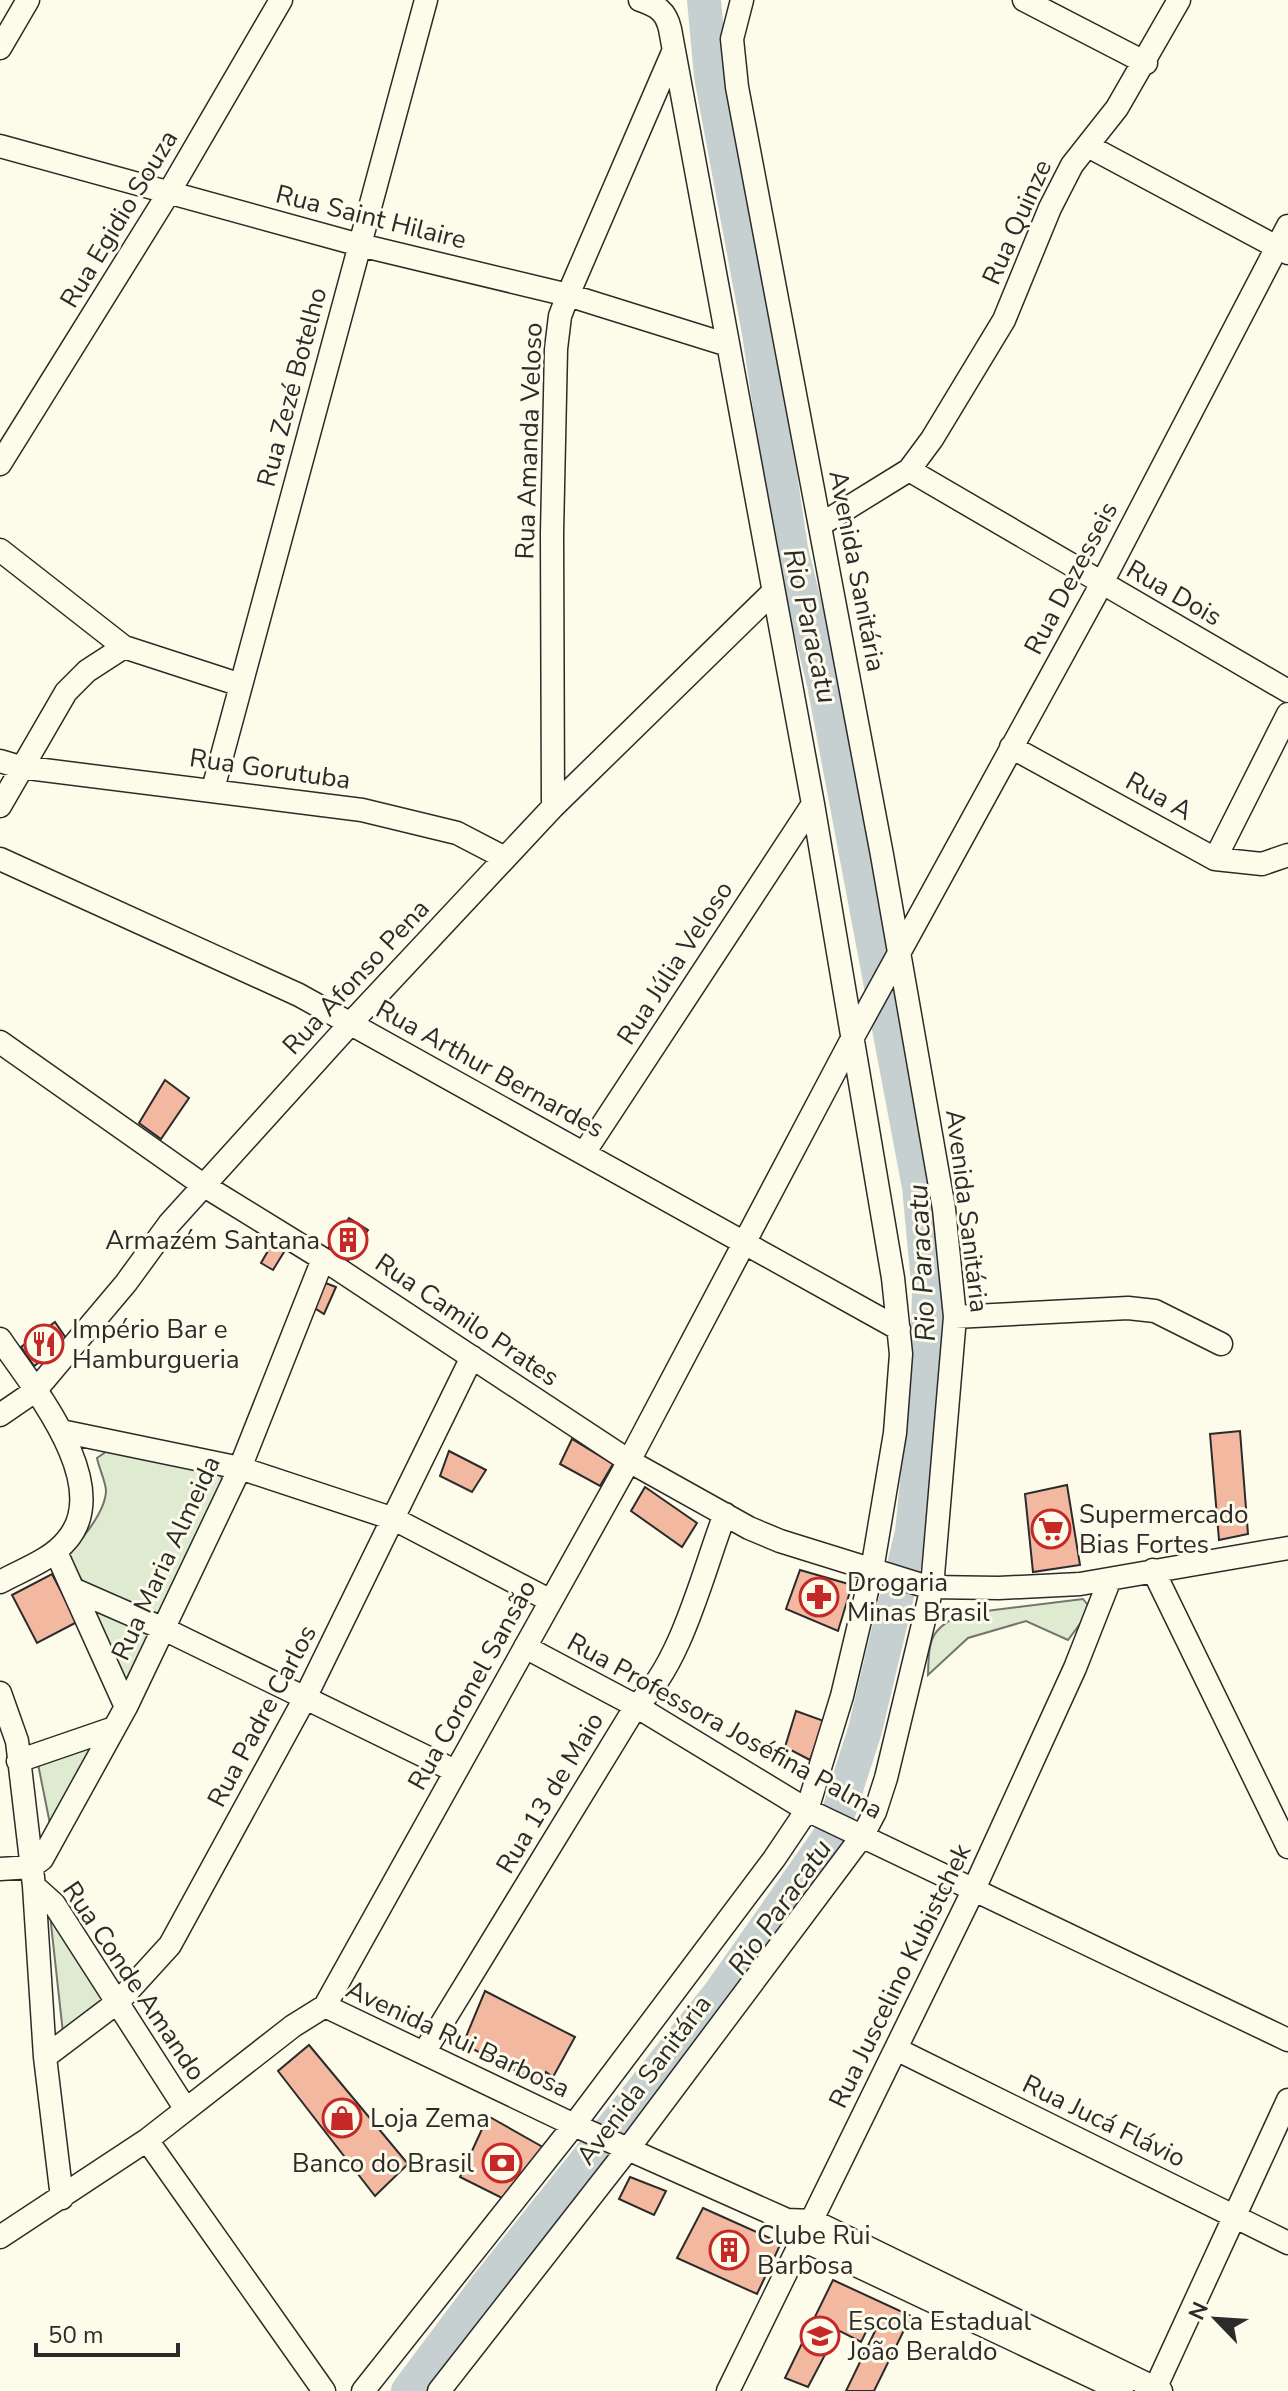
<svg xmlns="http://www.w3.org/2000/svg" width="1288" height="2391" viewBox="0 0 1288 2391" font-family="'Nunito Sans',sans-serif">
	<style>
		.green { fill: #deebd1; stroke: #74746e; stroke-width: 2 }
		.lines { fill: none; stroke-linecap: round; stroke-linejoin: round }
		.river { stroke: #c7d0d0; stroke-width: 34 }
		.building { fill: #f2b8a0; stroke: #2b2b2b; stroke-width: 2 }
		.minor-casing { stroke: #2b2b2b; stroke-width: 25 }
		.minor { stroke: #fdfbea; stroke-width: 22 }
		.labels { text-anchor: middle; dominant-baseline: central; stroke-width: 6; stroke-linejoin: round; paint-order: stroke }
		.street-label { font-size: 26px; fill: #2b2b2b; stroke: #fdfbea }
		.poi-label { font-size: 26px; fill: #2b2b2b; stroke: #fdfbea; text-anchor: start }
		.water-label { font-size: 28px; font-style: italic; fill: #2b2b2b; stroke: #fdfbea }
	</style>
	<rect width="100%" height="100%" fill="#fdfbea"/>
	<path class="green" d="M110 1449 220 1474 224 1483 164 1611 153 1618 86 1587 67 1556C81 1540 106 1512 106 1490 105 1480 99 1468 97 1458Z
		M1083 1599 1091 1609 1068 1640 1026 1621 968 1638 928 1675C929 1641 929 1629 962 1614Z
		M86 1601 155 1630 126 1690Z
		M99 1737 51 1829 38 1764Z
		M50 1915 110 2002 63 2033Z"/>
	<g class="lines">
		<path class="river" d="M408 2391 488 2284 720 1993 832 1833 865 1730 912 1532 926 1395 929 1293 919 1187 824 684 791 549 759 333 711 76 704 0"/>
	</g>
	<path class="building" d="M165 1080 189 1098 161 1139 139 1123Z
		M349 1218 368 1230 347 1262 327 1250Z
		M272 1244 284 1252 273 1270 261 1263Z
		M323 1282 336 1287 324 1314 313 1307Z
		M55 1322 68 1341 34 1366 21 1347Z
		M1240 1431 1248 1534 1219 1540 1210 1434Z
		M572 1439 613 1464 600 1486 560 1464Z
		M449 1451 486 1470 472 1492 440 1476Z
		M1067 1485 1080 1565 1033 1572 1025 1494Z
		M645 1487 697 1523 682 1547 631 1511Z
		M800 1570 852 1585 838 1631 786 1609Z
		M52 1574 77 1622 37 1643 12 1595Z
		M796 1711 824 1721 810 1760 785 1747Z
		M485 1991 575 2037 553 2077 546 2072 540 2083 463 2044Z
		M309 2045 408 2164 375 2196 278 2071Z
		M488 2116 548 2150 508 2201 460 2177Z
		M630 2177 666 2191 654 2215 619 2199Z
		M703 2208 781 2243 757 2294 677 2258Z
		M833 2280 911 2316 874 2391H846L877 2327 871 2322 861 2342 838 2330 808 2387 785 2378Z"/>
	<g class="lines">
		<defs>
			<path id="minor" d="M1024 0 1146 63
				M0 48 28 0
				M0 146 360 245 568 295 728 345
				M1088 146 1288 253
				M0 464 168 194 281 0
				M909 470 1288 691
				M820 525 909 470 932 439 1004 320 1050 208 1072 165 1117 108 1179 0
				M0 550 124 647 241 685
				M1011 747 1215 859 1262 864 1288 855
				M0 761 20 767 362 810 457 833 505 858
				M213 789 426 0
				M0 806 66 692 87 671 124 647
				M553 807 552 533 556 349 560 316 568 295 673 52
				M0 859 299 995 899 1329
				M1215 859 1288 714
				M0 1042 203 1185 323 1259 629 1461 749 1528 780 1541 928 1587 999 1588 1080 1584 1288 1548
				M584 1153 813 804
				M955 1317 1128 1308 1155 1311 1221 1344
				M0 1339C31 1385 115 1484 67 1540 51 1560 22 1570 0 1582
				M0 1415 35 1391 126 1283 169 1224 350 1024 553 807 773 592
				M61 1431 240 1468 394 1519 551 1601
				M56 1552 126 1707
				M1153 1570 1288 1847
				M75 1590 164 1629 455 1771
				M525 1647 636 1706 807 1810 1288 2040
				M0 1693 17 1741 34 1886 45 2057 62 2198
				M18 1761 114 1728
				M0 1869 31 1867 42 1859 126 1707 240 1468 323 1259
				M34 1886 54 1904 185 2108
				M325 2006 574 2125 787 2220 813 2221 1161 2391
				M896 2049 1288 2243
				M425 2051 636 1706C681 1666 703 1571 725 1514
				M45 2057 119 2001 170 1945 305 1698 472 1357
				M147 2140 324 2391
				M794 2229 803 2240 1122 2391
				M0 2237 147 2140 293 2026 325 2006 629 1461 853 1037 1102 583 1288 226
				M363 2391 574 2125 774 1859 807 1810 842 1696 872 1570 895 1433 901 1354 893 1278 813 804 670 29C666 11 657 6 640 0
				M439 2391 628 2149 863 1835 875 1812 886 1778 932 1587 955 1317 944 1209 882 855 737 87 732 39 742 0
				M728 2391 974 1889 1075 1668 1110 1579
				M1154 2391 1288 2100"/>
		</defs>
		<use href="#minor" class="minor-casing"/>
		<use href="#minor" class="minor"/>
	</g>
	<defs>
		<symbol id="building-ring" viewBox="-11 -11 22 22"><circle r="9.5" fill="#fdfbea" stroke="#c62828" stroke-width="1.5"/><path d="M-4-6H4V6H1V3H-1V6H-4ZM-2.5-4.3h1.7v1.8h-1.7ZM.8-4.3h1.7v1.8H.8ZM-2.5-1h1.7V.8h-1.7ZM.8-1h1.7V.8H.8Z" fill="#c62828"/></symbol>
		<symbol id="restaurant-ring" viewBox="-11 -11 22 22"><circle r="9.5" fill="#fdfbea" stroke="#c62828" stroke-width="1.5"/><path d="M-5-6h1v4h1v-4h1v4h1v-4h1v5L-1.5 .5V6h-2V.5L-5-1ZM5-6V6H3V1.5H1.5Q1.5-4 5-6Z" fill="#c62828"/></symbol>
		<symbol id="supermarket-ring" viewBox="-11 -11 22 22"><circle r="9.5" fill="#fdfbea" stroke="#c62828" stroke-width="1.5"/><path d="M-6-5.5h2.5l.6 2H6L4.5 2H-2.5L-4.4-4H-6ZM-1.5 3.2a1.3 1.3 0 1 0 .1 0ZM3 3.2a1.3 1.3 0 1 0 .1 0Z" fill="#c62828"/></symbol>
		<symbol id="pharmacy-ring" viewBox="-11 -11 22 22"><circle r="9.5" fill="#fdfbea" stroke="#c62828" stroke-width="1.5"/><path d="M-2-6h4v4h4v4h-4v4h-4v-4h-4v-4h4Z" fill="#c62828"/></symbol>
		<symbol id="shop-ring" viewBox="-11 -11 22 22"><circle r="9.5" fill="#fdfbea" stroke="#c62828" stroke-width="1.5"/><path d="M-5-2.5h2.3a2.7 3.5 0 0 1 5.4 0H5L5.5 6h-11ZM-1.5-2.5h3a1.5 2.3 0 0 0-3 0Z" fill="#c62828"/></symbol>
		<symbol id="bank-ring" viewBox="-11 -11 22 22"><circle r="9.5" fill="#fdfbea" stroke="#c62828" stroke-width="1.5"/><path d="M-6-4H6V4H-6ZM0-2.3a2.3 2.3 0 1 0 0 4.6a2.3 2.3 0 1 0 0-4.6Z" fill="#c62828"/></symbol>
		<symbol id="school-ring" viewBox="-11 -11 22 22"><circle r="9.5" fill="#fdfbea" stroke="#c62828" stroke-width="1.5"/><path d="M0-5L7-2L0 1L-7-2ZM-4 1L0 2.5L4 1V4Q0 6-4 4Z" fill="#c62828"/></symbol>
	</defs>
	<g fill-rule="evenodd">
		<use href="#building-ring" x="326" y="1218" width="44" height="44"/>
		<use href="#restaurant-ring" x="22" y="1322" width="44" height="44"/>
		<use href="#supermarket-ring" x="1029" y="1507" width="44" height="44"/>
		<use href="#pharmacy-ring" x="797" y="1575" width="44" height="44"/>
		<use href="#shop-ring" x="320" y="2096" width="44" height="44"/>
		<use href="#bank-ring" x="480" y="2141" width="44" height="44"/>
		<use href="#building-ring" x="707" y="2228" width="44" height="44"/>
		<use href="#school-ring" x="798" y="2314" width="44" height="44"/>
	</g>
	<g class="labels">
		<g class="street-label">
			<text transform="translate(371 217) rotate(14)">Rua Saint Hilaire</text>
			<text transform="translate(119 219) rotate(-59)">Rua Egidio Souza</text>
			<text transform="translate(1017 222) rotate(-66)">Rua Quinze</text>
			<text transform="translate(292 387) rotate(-75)">Rua Zezé Botelho</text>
			<text transform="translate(529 441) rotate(-88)">Rua Amanda Veloso</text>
			<text transform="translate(857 571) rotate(79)">Avenida Sanitária</text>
			<text transform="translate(1071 578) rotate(-62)">Rua Dezesseis</text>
			<text transform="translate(1174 593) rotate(30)">Rua Dois</text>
			<text transform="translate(270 769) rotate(8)">Rua Gorutuba</text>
			<text transform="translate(1159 796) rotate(29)">Rua A</text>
			<text transform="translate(675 963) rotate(-57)">Rua Júlia Veloso</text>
			<text transform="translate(356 977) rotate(-47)">Rua Afonso Pena</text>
			<text transform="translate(490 1069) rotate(29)">Rua Arthur Bernardes</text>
			<text transform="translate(967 1211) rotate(83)">Avenida Sanitária</text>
			<text transform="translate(467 1320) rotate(34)">Rua Camilo Prates</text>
			<text transform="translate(166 1558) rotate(-65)">Rua Maria Almeida</text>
			<text transform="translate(472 1685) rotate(-61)">Rua Coronel Sansão</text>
			<text transform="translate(262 1716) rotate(-62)">Rua Padre Carlos</text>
			<text transform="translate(725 1726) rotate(29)">Rua Professora Joséfina Palma</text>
			<text transform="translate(550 1793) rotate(-59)">Rua 13 de Maio</text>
			<text transform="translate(900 1976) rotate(-64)">Rua Juscelino Kubistchek</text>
			<text transform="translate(134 1981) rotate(56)">Rua Conde Amando</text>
			<text transform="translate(458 2039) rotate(25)">Avenida Rui Barbosa</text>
			<text transform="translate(644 2080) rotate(-53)">Avenida Sanitária</text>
			<text transform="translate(1104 2121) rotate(26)">Rua Jucá Flávio</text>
		</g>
		<g class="poi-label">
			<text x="320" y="1240" text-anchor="end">Armazém Santana</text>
			<text x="72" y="1329">Império Bar e<tspan x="72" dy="30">Hamburgueria</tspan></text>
			<text x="1079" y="1514">Supermercado<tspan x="1079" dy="30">Bias Fortes</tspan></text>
			<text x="847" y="1582">Drogaria<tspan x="847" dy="30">Minas Brasil</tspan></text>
			<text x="370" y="2118">Loja Zema</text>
			<text x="474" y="2163" text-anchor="end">Banco do Brasil</text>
			<text x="757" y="2235">Clube Rui<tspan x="757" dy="30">Barbosa</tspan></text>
			<text x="848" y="2321">Escola Estadual<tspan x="848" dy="30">João Beraldo</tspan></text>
		</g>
		<g class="water-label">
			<text transform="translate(810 626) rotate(77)">Rio Paracatu</text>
			<text transform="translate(922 1263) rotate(-93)">Rio Paracatu</text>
			<text transform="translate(780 1907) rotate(-55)">Rio Paracatu</text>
		</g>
	</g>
	<g transform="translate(1216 2319) rotate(295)" stroke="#fdfbea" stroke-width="6" paint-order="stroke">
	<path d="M0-6L14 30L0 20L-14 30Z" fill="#2b2b2b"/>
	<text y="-12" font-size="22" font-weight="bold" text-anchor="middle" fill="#2b2b2b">N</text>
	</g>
	<path d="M36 2343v12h142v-12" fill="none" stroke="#2b2b2b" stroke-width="4"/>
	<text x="48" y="2343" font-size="24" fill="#2b2b2b" stroke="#fdfbea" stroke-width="6" paint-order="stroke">50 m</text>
</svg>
